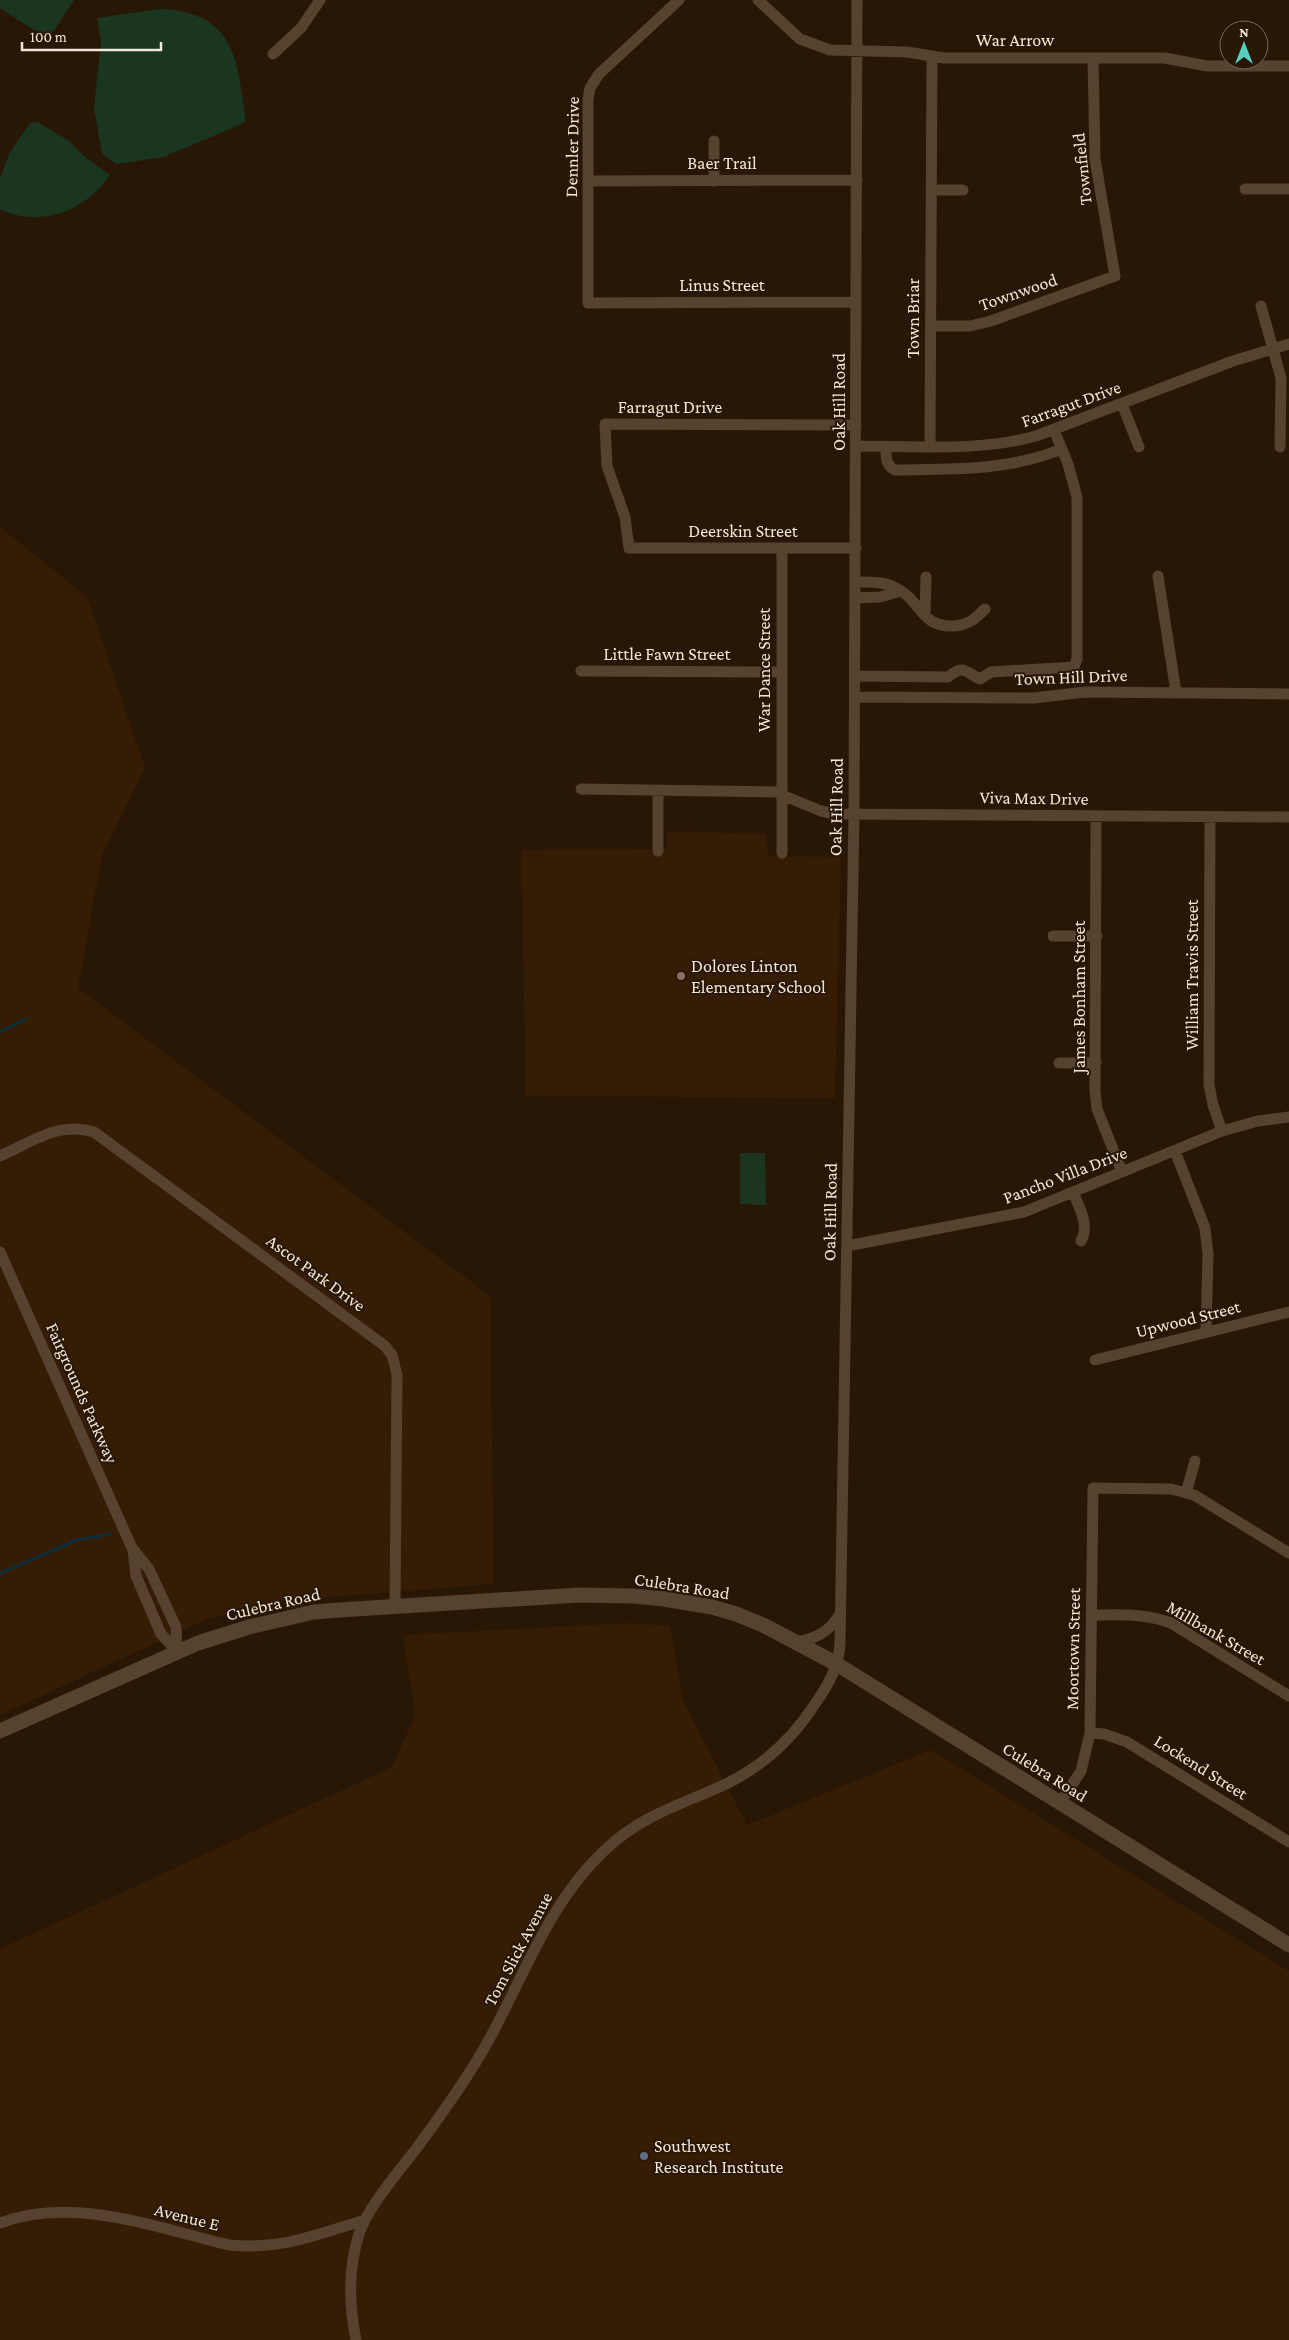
<svg xmlns="http://www.w3.org/2000/svg" width="1289" height="2340" viewBox="0 0 1289 2340" font-family="'Crimson Pro',serif">
	<style>
		.built { fill: #341c05 }
		.green { fill: #1a3520 }
		.lines { fill: none; stroke-linecap: round; stroke-linejoin: round }
		.stream { stroke: #073241; stroke-width: 2.5 }
		.street { stroke: #57412f; stroke-width: 11 }
		.secondary { stroke: #57412f; stroke-width: 15 }
		.education-dot { fill: #8d6e63; stroke: #291706; stroke-width: 2 }
		.service-dot { fill: #5c6f8a; stroke: #291706; stroke-width: 2 }
		.labels { text-anchor: middle; dominant-baseline: central; stroke-width: 4; stroke-linejoin: round; paint-order: stroke }
		.street-label { font-size: 18px; fill: #f2e5da; stroke: #291706 }
		.poi-label { font-size: 18px; fill: #f2e5da; stroke: #291706; text-anchor: start }
	</style>
	<rect width="100%" height="100%" fill="#291706"/>
	<path class="built" d="M0 527 87 597 145 768 102 855 78 988 490 1296 494 1584 278 1601 210 1618 0 1715Z
		M667 831 766 834 769 856 841 857 835 1098 526 1096 521 850 667 849Z
		M628 1623 670 1626 682 1699 747 1825 931 1750 1289 1971V2340H0V1949L392 1767 415 1715 403 1635Z"/>
	<path class="green" d="M0 0H74L48 39 0 8Z
		M159 9C236 12 237 59 246 122L164 157 116 164 102 154 94 108 101 42 97 18Z
		M38 122 69 141 84 156 110 175C87 210 40 229 0 209V178L10 152 30 123Z
		M740 1153H765L766 1205 740 1204Z"/>
	<g class="lines">
		<path class="stream" d="M0 1032 26 1019
			M0 1573 77 1540 111 1534"/>
		<path class="street" d="M679 0 599 74 590 88 588 100V303L856 302
			M758 0 800 39 830 50 907 52 944 58H1165L1207 66H1289
			M273 54 301 28 320 0
			M714 141V181
			M588 181 857 180
			M1245 189H1289
			M931 190H963
			M1261 306 1281 378 1280 447
			M931 326H970L991 321 1115 276 1095 159 1093 58
			M1122 404 1139 447
			M856 446C916 446 978 452 1036 436L1233 361 1289 344
			M886 446C886 456 885 465 895 470 952 469 1008 471 1062 449
			M930 446 932 56
			M856 548H629L625 517 607 466 605 424 856 425
			M1158 576 1176 692
			M855 582C868 582 882 581 894 587 921 599 920 627 952 626 967 626 975 619 985 609
			M855 598 880 597 901 591
			M925 615 926 577
			M581 671 782 672
			M855 676 948 677C964 664 965 672 980 679L991 672 1074 667 1077 659V497L1068 464 1054 430
			M855 697 1034 698 1085 692 1289 694
			M581 789 782 792
			M658 790V851
			M782 795 821 811 836 814 1289 817
			M1096 816 1095 1091 1097 1109 1122 1172
			M1210 817 1209 1085 1213 1105 1222 1131
			M782 853V549
			M1053 936H1097
			M1059 1063H1096
			M1175 1151 1205 1228 1208 1254 1206 1332
			M0 1156C32 1142 58 1121 94 1132L385 1346 392 1355 397 1375 395 1607
			M1073 1192C1079 1207 1090 1225 1081 1241
			M847 1246 1024 1212 1222 1131 1258 1121 1289 1117
			M0 1252 132 1548 149 1569 176 1627 177 1651
			M1095 1360 1289 1312
			M1186 1493 1195 1461
			M133 1550 136 1576 161 1634 177 1651
			M1091 1615C1119 1615 1145 1613 1171 1623L1289 1696
			M797 1642C817 1638 829 1632 840 1614
			M1090 1733 1104 1734 1127 1742 1289 1842
			M1060 1803 1081 1771 1090 1733 1093 1488 1171 1489 1194 1495 1289 1553
			M0 2223C74 2195 156 2228 229 2245 282 2250 315 2235 365 2220
			M356 2340C349 2305 348 2268 359 2234 368 2206 401 2169 419 2145 445 2109 470 2075 491 2036 525 1973 551 1900 605 1850 643 1814 681 1805 726 1784 763 1766 793 1738 815 1704 828 1685 839 1667 840 1643L854 814 857 0"/>
		<path class="secondary" d="M0 1731 198 1643 249 1627 314 1612 339 1610 579 1595 633 1596 664 1599 712 1607 736 1614 763 1625 835 1663 1289 1945"/>
	</g>
	<circle class="education-dot" cx="681" cy="976" r="5"/>
	<circle class="service-dot" cx="644" cy="2156" r="5"/>
	<g class="labels">
		<g class="street-label">
			<text x="1015" y="40">War Arrow</text>
			<text transform="translate(572 147) rotate(-89)">Dennler Drive</text>
			<text x="722" y="163">Baer Trail</text>
			<text transform="translate(1082 169) rotate(-96)">Townfield</text>
			<text x="722" y="285">Linus Street</text>
			<text transform="translate(1018 292) rotate(-19)">Townwood</text>
			<text transform="translate(913 318) rotate(-90)">Town Briar</text>
			<text transform="translate(839 402) rotate(-90)">Oak Hill Road</text>
			<text transform="translate(1071 404) rotate(-20)">Farragut Drive</text>
			<text x="670" y="407">Farragut Drive</text>
			<text x="743" y="531">Deerskin Street</text>
			<text x="667" y="654">Little Fawn Street</text>
			<text transform="translate(764 670) rotate(-90)">War Dance Street</text>
			<text transform="translate(1071 677) rotate(-2)">Town Hill Drive</text>
			<text transform="translate(1034 798) rotate(1)">Viva Max Drive</text>
			<text transform="translate(836 807) rotate(-89)">Oak Hill Road</text>
			<text transform="translate(1192 975) rotate(-90)">William Travis Street</text>
			<text transform="translate(1079 997) rotate(-90)">James Bonham Street</text>
			<text transform="translate(1065 1175) rotate(-21)">Pancho Villa Drive</text>
			<text transform="translate(830 1212) rotate(-89)">Oak Hill Road</text>
			<text transform="translate(316 1273) rotate(36)">Ascot Park Drive</text>
			<text transform="translate(1188 1319) rotate(-14)">Upwood Street</text>
			<text transform="translate(82 1393) rotate(66)">Fairgrounds Parkway</text>
			<text transform="translate(682 1586) rotate(9)">Culebra Road</text>
			<text transform="translate(273 1604) rotate(-13)">Culebra Road</text>
			<text transform="translate(1216 1633) rotate(30)">Millbank Street</text>
			<text transform="translate(1073 1649) rotate(-89)">Moortown Street</text>
			<text transform="translate(1201 1767) rotate(32)">Lockend Street</text>
			<text transform="translate(1045 1772) rotate(32)">Culebra Road</text>
			<text transform="translate(518 1949) rotate(-62)">Tom Slick Avenue</text>
			<text transform="translate(187 2217) rotate(14)">Avenue E</text>
		</g>
		<g class="poi-label">
			<text x="691" y="966">Dolores Linton<tspan x="691" dy="21">Elementary School</tspan></text>
			<text x="654" y="2146">Southwest<tspan x="654" dy="21">Research Institute</tspan></text>
		</g>
	</g>
	<g transform="translate(1244 45)"><circle r="24" fill="#291706" stroke="#79695b"/>
	<path d="M0-4L9 19L0 12L-9 19Z" fill="#58cebf"/>
	<text y="-8" font-size="14" font-weight="bold" text-anchor="middle" fill="#f2e5da">N</text>
	</g>
	<path d="M22 42v8h139v-8" fill="none" stroke="#f2e5da" stroke-width="2.5"/>
	<text x="30" y="42" font-size="15" fill="#f2e5da" stroke="#291706" stroke-width="4" paint-order="stroke">100 m</text>
</svg>
